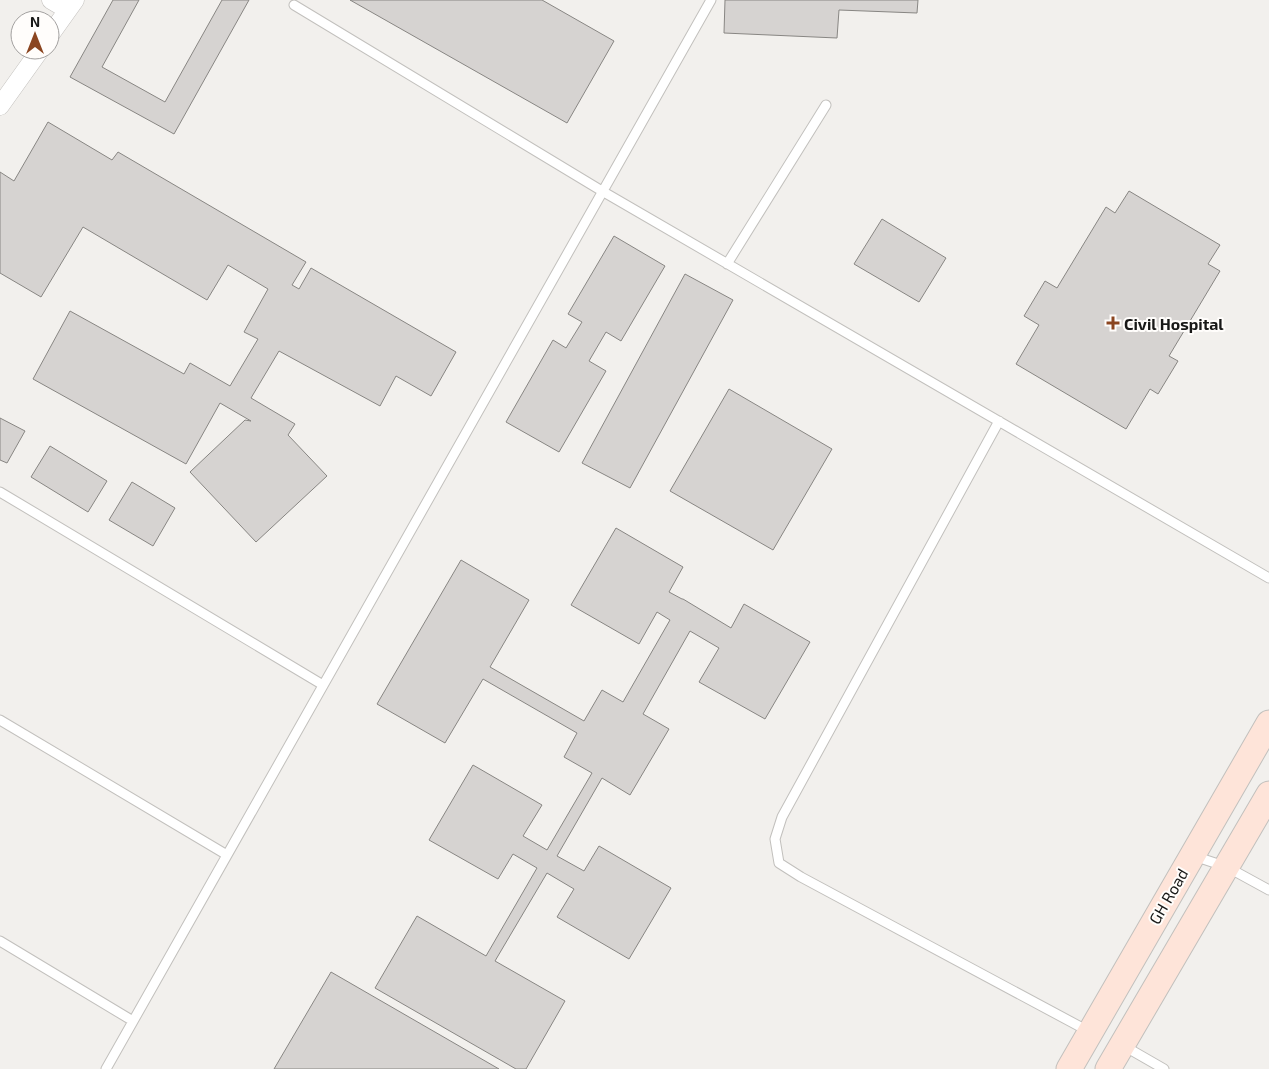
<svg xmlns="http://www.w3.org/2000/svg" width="1269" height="1069" viewBox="0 0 1269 1069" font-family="'Exo 2',sans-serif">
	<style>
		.building { fill: #d6d3d1; stroke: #888683 }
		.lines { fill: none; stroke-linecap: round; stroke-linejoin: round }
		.lane-casing { stroke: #c2c0bd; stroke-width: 11 }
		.street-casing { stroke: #c2c0bd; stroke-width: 19 }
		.secondary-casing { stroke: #c2c0bd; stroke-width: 27 }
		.lane { stroke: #fff; stroke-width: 9 }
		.street { stroke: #fff; stroke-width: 18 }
		.secondary { stroke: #fee4d9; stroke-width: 25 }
		.poi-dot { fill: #8b4520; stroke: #fffdfb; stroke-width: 2 }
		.labels { text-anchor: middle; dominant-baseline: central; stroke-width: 4; stroke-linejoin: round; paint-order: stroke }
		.poi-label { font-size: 16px; font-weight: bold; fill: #181817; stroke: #fffdfb; text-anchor: start }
		.street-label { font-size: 16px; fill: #181817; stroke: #fffdfb }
	</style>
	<rect width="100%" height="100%" fill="#f2f0ed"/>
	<path class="building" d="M113 0H139L102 67 165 102 222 0H249L174 134 70 77Z
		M350 0H542L614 41 567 123Z
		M725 0H918L917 13 839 10 837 38 724 33Z
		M48 122 112 160 118 152 306 262 292 285 299 289 311 268 456 352 431 396 396 376 380 406 279 351 251 398 295 424 288 435 327 476 256 542 190 472 245 420 251 421 220 403 186 464 33 379 70 311 184 374 190 363 230 386 258 339 244 332 268 289 228 265 207 300 83 227 41 297 0 273V172L14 181Z
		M1129 191 1220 245 1208 264 1220 271 1169 356 1178 361 1158 394 1150 389 1126 429 1016 364 1039 325 1024 316 1045 281 1057 288 1106 207 1115 213Z
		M882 219 946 258 919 302 854 264Z
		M614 236 665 266 621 341 606 332 589 361 606 371 559 452 506 422 553 340 566 348 582 322 568 314Z
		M685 274 733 300 630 488 582 463Z
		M729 389 832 449 773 550 670 491Z
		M0 418 25 431 7 463 0 460Z
		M50 446 107 481 88 512 31 477Z
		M132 482 175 508 153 546 109 520Z
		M616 528 683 567 669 592 682 599H683L731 628 744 604 810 642 765 719 699 682 719 648 690 631 643 714 669 729 630 795 602 778 557 856 584 871 599 846 671 888 629 959 557 917 574 889 547 873 495 961 565 1001 526 1069H516L375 988 417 916 486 956 537 868 513 854 498 879 429 840 473 765 542 805 523 836 547 850 592 773 564 757 577 733 483 679 445 743 377 704 461 560 529 600 490 667 584 721 602 690 623 702 670 620 657 612 639 644 571 605Z
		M331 972 499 1069H274Z"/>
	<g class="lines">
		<defs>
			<path id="lane" d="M294 5 602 191 1269 578
				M727 264 826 105
				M999 421 782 817 775 839 779 863 801 877 1090 1032
				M0 492 323 685
				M0 720 227 855
				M1194 856 1227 867 1269 890
				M0 941 133 1021
				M1124 1046 1164 1069
				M106 1069 711 0"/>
			<path id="street" d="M51 0 68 10
				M50 35 75 0
				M0 106 40 50"/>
			<path id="secondary" d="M1069 1069 1269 723
				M1108 1069 1269 794"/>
		</defs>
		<use href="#lane" class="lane-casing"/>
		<use href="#street" class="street-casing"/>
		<use href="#secondary" class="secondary-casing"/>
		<use href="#lane" class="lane"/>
		<use href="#street" class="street"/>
		<use href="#secondary" class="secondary"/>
	</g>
	<path class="poi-dot" d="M1110.5 315.5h5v5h5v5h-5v5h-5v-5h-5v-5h5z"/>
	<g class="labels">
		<g class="poi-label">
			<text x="1124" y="323">Civil Hospital</text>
		</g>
		<g class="street-label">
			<text transform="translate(1168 896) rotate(-60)">GH Road</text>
		</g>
	</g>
	<g transform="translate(35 35)"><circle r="24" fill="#fffdfb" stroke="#a3a1a0"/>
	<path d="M0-4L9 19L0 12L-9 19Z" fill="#8b4520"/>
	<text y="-8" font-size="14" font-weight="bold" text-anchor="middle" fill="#181817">N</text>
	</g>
</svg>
